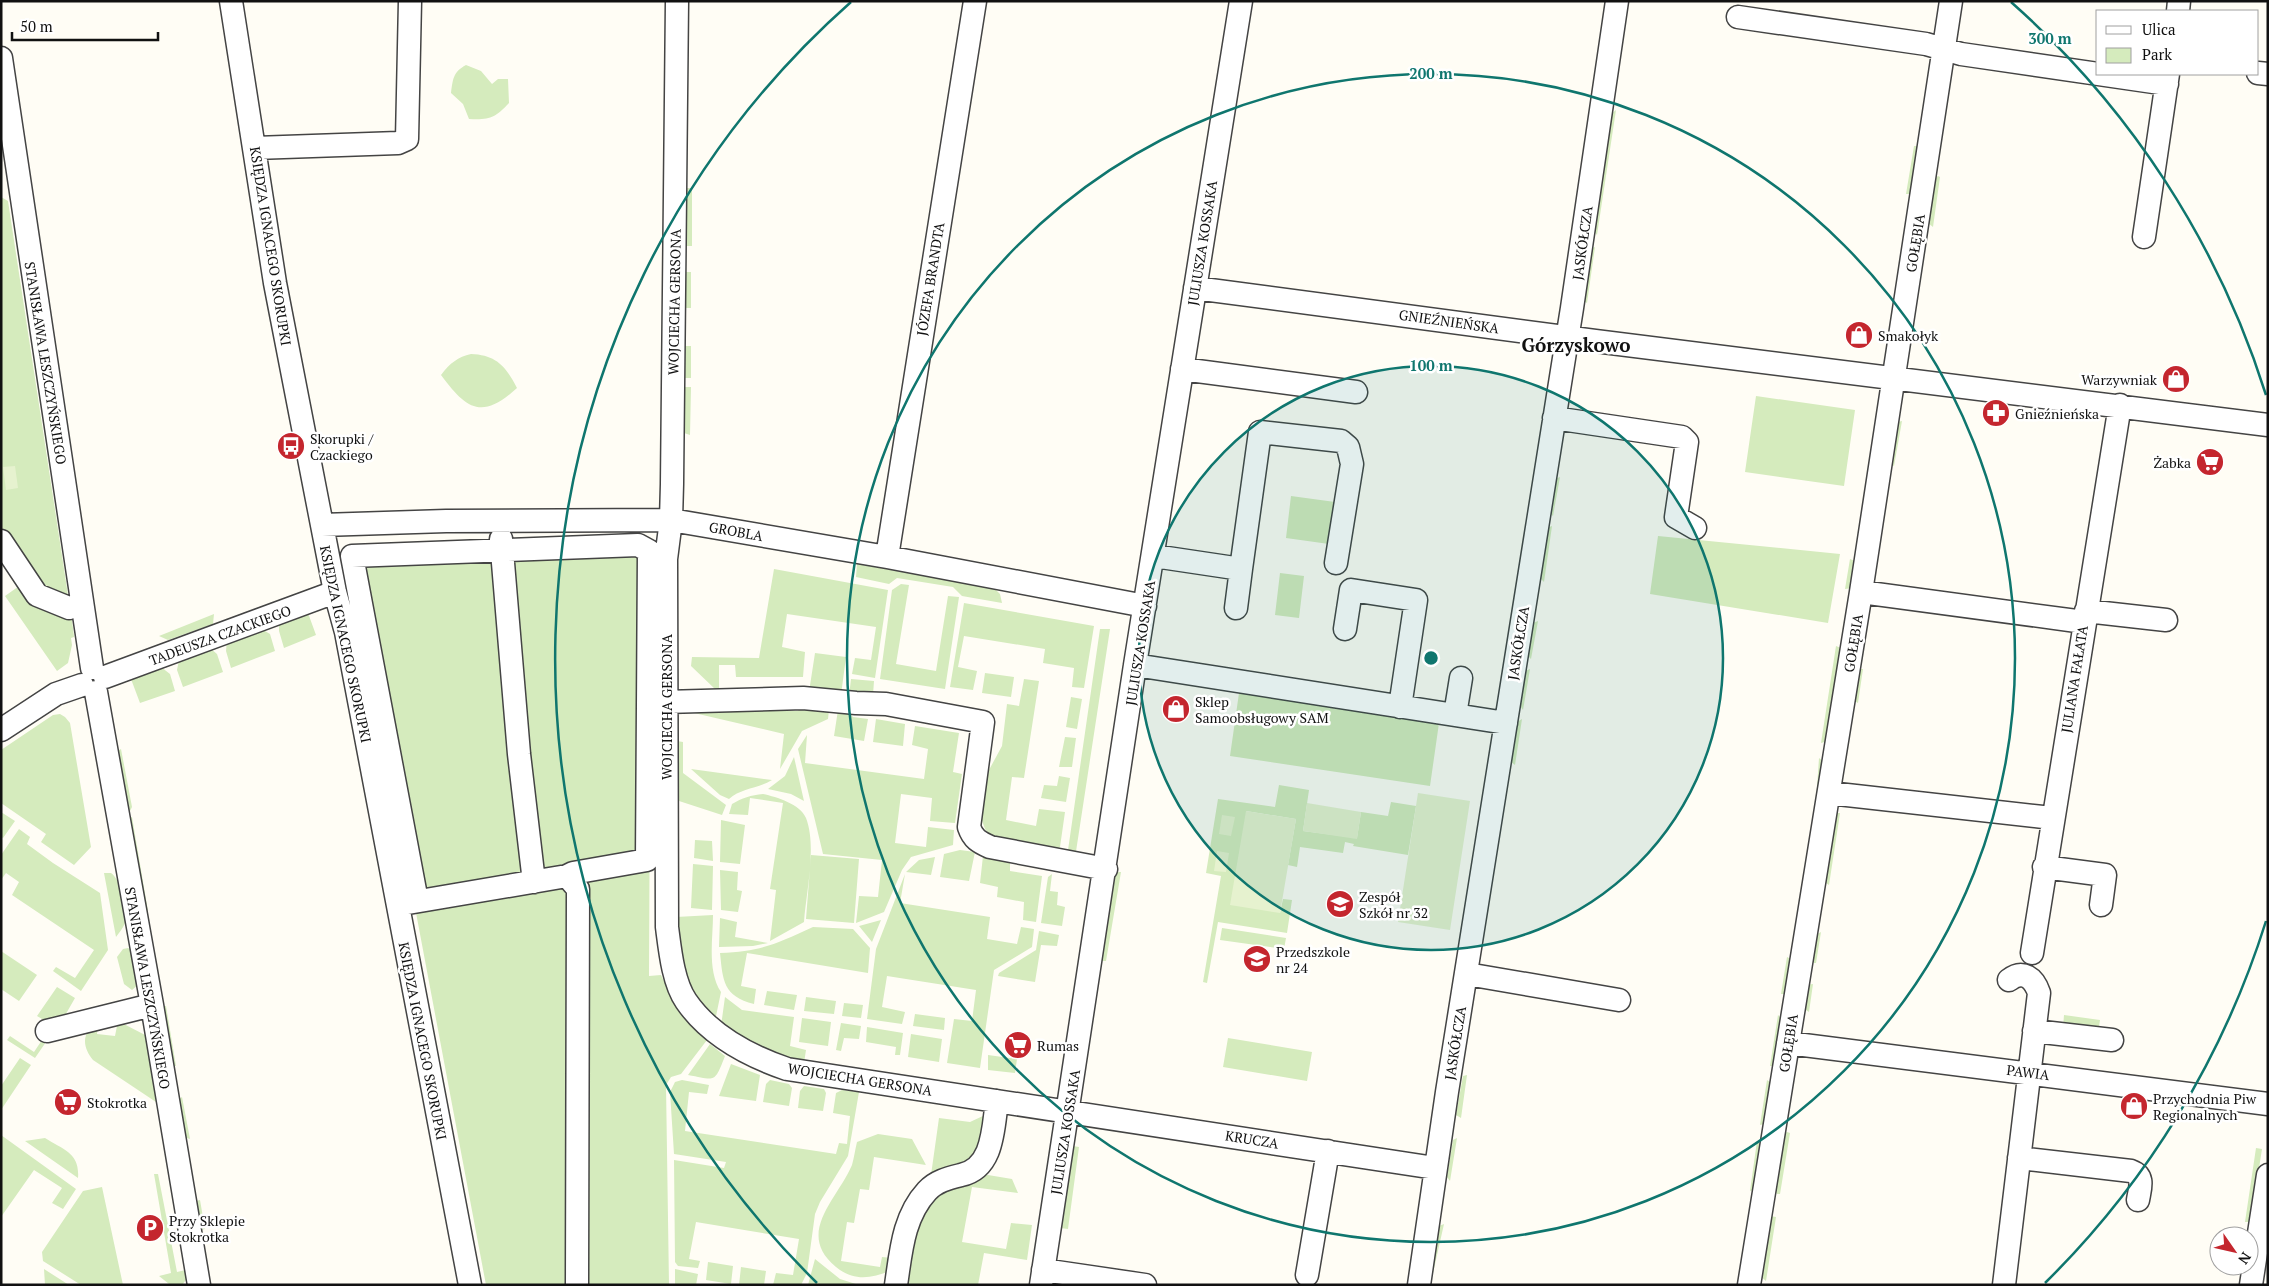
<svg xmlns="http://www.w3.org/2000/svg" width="2269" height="1286" viewBox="0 0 2269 1286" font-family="'PT Serif',serif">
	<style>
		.green { fill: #d5ebbd }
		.pitch { fill: #e6f2cf }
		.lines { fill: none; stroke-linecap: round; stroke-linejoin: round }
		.minor-casing { stroke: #444; stroke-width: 25 }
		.minor { stroke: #fff; stroke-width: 22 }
		.ring { fill: none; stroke: #0f766e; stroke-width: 2.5 }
		.labels { text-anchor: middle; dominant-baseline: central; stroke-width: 5; stroke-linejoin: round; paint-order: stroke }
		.street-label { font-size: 14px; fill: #111; stroke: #fff }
		.poi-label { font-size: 14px; fill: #111; stroke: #fff; text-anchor: start }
		.district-label { font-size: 19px; font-weight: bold; fill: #111; stroke: #fff }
		.centre { fill: #0f766e; stroke: #fff; stroke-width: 2.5 }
		.ring-label { font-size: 15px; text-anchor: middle; font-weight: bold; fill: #0f766e; stroke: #fff; stroke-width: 5; stroke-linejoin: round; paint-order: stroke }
	</style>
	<rect width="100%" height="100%" fill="#fffdf5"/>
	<path class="green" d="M466 65 481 71 492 84 498 79H508L509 103C495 118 490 120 469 119L463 104 451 93C453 79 453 72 466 65Z
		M1616 110 1597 235 1593 230 1611 114Z
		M1914 146H1918L1912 194H1906Z
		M1938 176 1940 177 1933 227 1928 223 1934 179Z
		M685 188H692V246H685Z
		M1 197 8 201 73 628 74 637 71 638 72 645 68 663 57 671 5 596 22 584 19 557 1 529Z
		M1595 247 1587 303 1582 300 1590 249Z
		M685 272H691V308H685Z
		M684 346H691V378H684Z
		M471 354C497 355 506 367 517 388 482 420 467 410 441 375 450 363 458 357 471 354Z
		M684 387H691L690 435 681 432Z
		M1756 396 1855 410 1844 486 1745 472Z
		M1902 421 1894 466 1889 463 1898 422Z
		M1560 477 1553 516 1550 513 1555 479Z
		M1291 496 1335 502 1329 544 1286 538Z
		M1552 526 1544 582 1540 578 1547 528Z
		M1658 536 1840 554 1828 623 1650 594Z
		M651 545 649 976 661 975 679 1012 707 1040 681 1074 671 1077 666 1085 669 1285H486L348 551Z
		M1850 559 1857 562 1852 588 1845 589Z
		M857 564 994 588 1000 594 1002 603 962 596 953 587 897 578 889 584 856 577Z
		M774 569 888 590 875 678 852 674 855 658 871 660 876 627 787 614 782 647 805 652 803 677H736L735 665H719V689H715L691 666 692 657 759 658Z
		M1280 573 1304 576 1299 618 1275 615Z
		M901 584 909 585 896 664 936 671 948 596 959 597 945 689 880 679 892 590Z
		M964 603 1094 626 1084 688 1072 687 1074 668 1043 663 1045 649 964 636 958 667 977 671 973 690 950 687Z
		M308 613 316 635 284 648 279 631V622Z
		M214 614 213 624 168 640 159 636Z
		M1538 621 1531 659 1528 656 1533 623Z
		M260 628 270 634 275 651 231 668 226 651 227 641Z
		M1100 629H1110L1075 858 1067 857Z
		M1836 646 1841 648 1828 741 1821 743Z
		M210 648 217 654 223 672 183 687 177 670 179 660Z
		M815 653 846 657 841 695 809 692Z
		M161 667 170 674 175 691 140 703 131 679Z
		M1530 669 1523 710 1520 706 1525 671Z
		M1860 669H1863L1858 703 1851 699 1856 671Z
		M985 673 1014 677 1011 697 982 693Z
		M851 679 874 681 873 695 849 696Z
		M1024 679 1039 681 1024 778 1012 777 1006 820 1036 826 1039 809 1065 812 1060 847 1057 849 991 837 985 829 979 812 983 781 1002 746 1007 704 1019 706Z
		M1239 693 1439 723 1430 786 1230 756Z
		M1071 697 1082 699 1077 729 1066 727Z
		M801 707 829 710 828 719 802 731 780 769 784 734 694 713 695 710 798 711Z
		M838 710H847L853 717 868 719 864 741 834 736Z
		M60 714 65 717 70 723 91 847 74 865 41 842 46 834 1 803V750L53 715Z
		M876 719 905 724 903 746 873 742Z
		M1522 719 1515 765 1511 762 1517 722Z
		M915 726 959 733 953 772 962 774 955 823 930 821 932 798 901 794 895 843 926 847 928 827 954 830 953 845 911 857 902 870 884 912 856 923 859 896 878 897 882 860 823 854 798 749 807 735 805 763 924 779 928 749 912 745Z
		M1065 737 1076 738 1072 767H1059Z
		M677 741 683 742V773L726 805 722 815 679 801 675 794Z
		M121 749 132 807 130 811 126 808 116 752Z
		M794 757 804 801 791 794 768 789 785 776Z
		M1819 758 1824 762 1816 802Z
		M691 769 772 780C757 789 741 788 729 799L720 795Z
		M1059 776 1070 778 1066 802 1041 798 1044 785 1057 786Z
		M1279 785 1309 790 1303 831 1357 838 1361 812 1388 816 1391 802 1416 806 1408 855 1353 846 1354 844 1345 842 1343 853 1300 847 1297 867 1288 865 1296 819 1246 811 1280 913 1283 899 1292 900 1287 933 1218 922 1207 983 1203 982 1221 876 1206 873 1218 799 1275 807Z
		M763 794C777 797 800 804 806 818 817 846 806 893 804 922L770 941 776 890 770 889 783 803 750 798 748 815 729 814 732 804C742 798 751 795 763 794Z
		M1 812 15 821 3 838 1 837Z
		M1837 813H1840L1829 885 1823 881 1833 816Z
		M132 817 148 911H145L128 819Z
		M721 820 745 825 740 864 720 862Z
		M19 829 30 837 27 844 53 863 100 893 108 950 81 991 53 971 56 967 75 978 94 950 12 895 19 882 6 873 1 880V855Z
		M695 840 712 841 713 861 694 858Z
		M960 850 975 852 969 881 940 877 944 854Z
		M811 855 859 859 854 923 806 919Z
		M983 856 1010 861V871L1042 876 1036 922 1023 920 1024 902 997 897 998 887 980 883Z
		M935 857 931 875 906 872 919 860Z
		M693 864 713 866 712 910 691 908Z
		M720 870 738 872 737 890 742 891 738 912 721 910Z
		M1118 872H1121L1106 961H1101L1114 876Z
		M104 873H111C122 881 130 911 125 923 123 928 119 933 116 937Z
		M905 874 900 903 990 917 987 939 1017 944 1021 927 1034 929 1032 947 994 970 980 1068 947 1063 954 1019 972 1021 976 990 887 976 882 1007 905 1012 902 1024 867 1019 876 949Z
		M1052 874 1050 891 1058 892 1057 905 1065 907 1062 926 1041 923 1048 877Z
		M713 915C713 939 707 971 721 992L715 1021 697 1002 685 979 676 917Z
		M720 918 737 922 735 937 768 943 753 946 719 947Z
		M881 920 872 942 859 926Z
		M813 927 853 929 870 948 868 973 747 953 741 986 756 989 754 1004C723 996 723 981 720 953 762 951 776 944 813 927Z
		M1222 928 1286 938 1284 949 1220 940Z
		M1039 931 1059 935 1057 946 1041 945 1035 982 998 976 999 973 1036 950Z
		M1821 932 1816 963H1814L1810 959 1814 936Z
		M128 948 132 950 139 984 132 990 124 984 117 957 123 949Z
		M1 951 37 975 19 1001 1 989Z
		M1787 957 1793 960 1788 992 1784 994H1781Z
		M1813 984 1809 1012 1803 1008 1807 985Z
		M57 987 75 998 63 1019 49 1023 37 1016Z
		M767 991 797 995 794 1010 764 1005Z
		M725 997 742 1010 794 1017 790 1046 806 1050 804 1063 769 1054 721 1026Z
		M806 997 836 1001 834 1014 804 1011Z
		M844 1003 863 1005 861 1018 842 1016Z
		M163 1006H166L176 1066H172Z
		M915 1014 945 1018 944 1030 913 1026Z
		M1778 1015 1784 1021 1775 1066H1770Z
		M2064 1015 2100 1020 2098 1033 2063 1028Z
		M802 1018 831 1022 828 1046 799 1042Z
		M118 1021 147 1036 159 1104 93 1060C83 1048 80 1032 98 1024L97 1034 115 1036Z
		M841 1023 861 1026 859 1039 844 1038 841 1051 836 1050Z
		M867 1027 903 1033 900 1055H895L896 1047 866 1042Z
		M911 1034 942 1039 939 1062 908 1057Z
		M10 1036 34 1052 42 1040 46 1042 35 1058 7 1040Z
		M1228 1038 1312 1052 1307 1081 1223 1067Z
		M710 1044 725 1056C714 1084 716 1080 688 1075Z
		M988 1055 1017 1059 1015 1073 988 1070Z
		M20 1058 31 1065 1 1110V1086Z
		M731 1064 760 1075 756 1101 719 1096Z
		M1467 1075 1461 1118 1456 1115 1463 1076Z
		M682 1080 709 1085 707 1094 689 1092 685 1131 836 1154 839 1143 847 1144 850 1116 833 1113 836 1093 842 1090 859 1092 848 1156 820 1202 815 1214 807 1273 801 1285H773L776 1273 793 1275 799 1239 696 1222 689 1259 700 1261 698 1268 678 1266 675 1262 674 1160 724 1168 726 1162 674 1154 670 1092 675 1082Z
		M770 1080 789 1084 792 1088 789 1106 763 1102 766 1084Z
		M1767 1080 1774 1085 1768 1123 1760 1125Z
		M804 1086 824 1089 826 1093 823 1111 798 1108 800 1091Z
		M182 1097 190 1139 184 1137 178 1100Z
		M985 1115 983 1141 970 1166 931 1175 939 1118 970 1122Z
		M1787 1132 1790 1133 1780 1194H1777L1774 1189 1782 1135Z
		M878 1134 912 1139 926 1165 874 1157 869 1190 860 1189 854 1223 847 1222 841 1261 880 1267 882 1257 892 1258 890 1271C870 1279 853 1281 836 1267 795 1233 837 1200 852 1165 854 1158 855 1150 857 1142Z
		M1 1135 76 1189 63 1209 52 1203 62 1188 34 1170 1 1217Z
		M45 1138C64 1150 80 1153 78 1178L25 1141Z
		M1457 1138 1450 1181 1447 1177 1453 1140Z
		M1757 1141 1764 1146 1757 1189 1750 1191Z
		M1073 1146 1079 1147 1068 1229 1060 1228Z
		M2256 1148 2262 1149 2251 1220 2248 1222H2245Z
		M154 1174H158L177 1272 190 1269 189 1276 182 1285 169 1284 159 1276 171 1273Z
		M982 1174 1012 1179 1018 1193 972 1187 962 1242 1006 1249 1011 1223 1032 1225 1027 1260 984 1253 978 1285H902L913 1226 938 1192Z
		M102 1187 123 1285H81L43 1261 42 1252 83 1191Z
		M200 1200 205 1229 201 1230 196 1201Z
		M1770 1216 1776 1217 1766 1281 1760 1276Z
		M1444 1224 1431 1282 1439 1226Z
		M815 1259 840 1279 859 1285H808Z
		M708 1262 733 1266 731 1284 706 1280Z
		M741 1267 766 1271 764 1285H739Z
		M44 1269 69 1285H45Z
		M675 1269 698 1274 696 1285H675Z"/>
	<path class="pitch" d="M15 466 18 488 6 490 3 467Z
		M1418 793 1470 801 1450 930 1398 922Z
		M1307 803 1361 812 1357 839 1303 831Z
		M1246 811 1296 819 1280 913 1230 905Z
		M1222 815 1235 817 1231 836 1219 834Z
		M1217 851 1229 853 1226 872 1214 871Z"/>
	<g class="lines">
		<defs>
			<path id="minor" d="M231 1 275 283 335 592 346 632 470 1285
				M677 1 672 484 671 520 666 559 667 927C670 950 673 982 686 1001 710 1036 749 1056 787 1069L1435 1168
				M2178 11 2179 1
				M1738 17 1926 44 1961 54 2167 84
				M1 58 92 668
				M2258 73 2268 74
				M255 148 398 143 407 139 410 1
				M2144 237 2168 74
				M1195 288 1595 341 2268 425
				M1182 369 1356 392
				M1554 418 1682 437 1687 442 1676 517 1695 528
				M322 525 446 521 671 520 887 557 1145 606
				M501 539 519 754 534 882
				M1 541 37 595 69 608
				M1154 556 1241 569 1236 608
				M887 557 975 1
				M1241 569 1260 432 1341 441 1348 447 1352 464 1336 563
				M1861 592 2084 622
				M2086 611 2166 620
				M1345 629 1351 590 1416 600 1400 707
				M1135 665 1506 723
				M105 677 335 592
				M96 692 152 1005 199 1285
				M665 702 803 698 856 703 886 704 983 722 969 827C973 839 979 842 990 847L1106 869
				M1455 715 1461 678
				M1 730 56 694 82 685
				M1829 793 2052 818
				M2044 867 2105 875 2101 905
				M417 901 352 556 638 545 649 551 647 860 573 873 567 876
				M402 904 567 876 578 889 577 1285
				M2032 953 2120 405
				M1467 974 1619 1000
				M47 1031 152 1005
				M2034 1031 2112 1040
				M1788 1043 2268 1104
				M2019 1158 2131 1171C2145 1176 2140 1188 2138 1200
				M1043 1270 1145 1285
				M1307 1275 1328 1151
				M896 1285C901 1252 903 1217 927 1191 936 1181 949 1178 961 1175 994 1168 993 1127 997 1101
				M1041 1285 1135 665 1241 1
				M1419 1285 1447 1092 1572 308 1617 1
				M1749 1285 1861 592 1951 1
				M2004 1285 2039 993C2034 978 2023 969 2009 980
				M2251 1285 2268 1175"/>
		</defs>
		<use href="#minor" class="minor-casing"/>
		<use href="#minor" class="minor"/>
	</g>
	<circle cx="1431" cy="658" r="292" fill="#0f766e" fill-opacity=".12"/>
	<g class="ring">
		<circle cx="1431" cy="658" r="292"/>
		<circle cx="1431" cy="658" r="584"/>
		<path d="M2266 921A876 876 0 0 1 2045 1283M817 1283A876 876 0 0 1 851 2M2011 2A876 876 0 0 1 2266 395"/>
	</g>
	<defs>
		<symbol id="shop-disc" viewBox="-11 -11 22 22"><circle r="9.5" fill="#c4262e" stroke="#fff"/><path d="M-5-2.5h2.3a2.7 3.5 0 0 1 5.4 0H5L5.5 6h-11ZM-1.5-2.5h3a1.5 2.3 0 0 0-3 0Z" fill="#fff"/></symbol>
		<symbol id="pharmacy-disc" viewBox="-11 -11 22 22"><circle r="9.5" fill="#c4262e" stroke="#fff"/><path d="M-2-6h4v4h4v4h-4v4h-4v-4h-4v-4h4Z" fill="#fff"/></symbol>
		<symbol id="bus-disc" viewBox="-11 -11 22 22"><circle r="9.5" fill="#c4262e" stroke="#fff"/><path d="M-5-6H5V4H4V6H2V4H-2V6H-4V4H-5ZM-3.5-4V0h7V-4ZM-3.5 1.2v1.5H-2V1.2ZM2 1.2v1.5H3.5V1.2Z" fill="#fff"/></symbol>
		<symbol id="supermarket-disc" viewBox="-11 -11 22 22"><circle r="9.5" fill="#c4262e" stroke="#fff"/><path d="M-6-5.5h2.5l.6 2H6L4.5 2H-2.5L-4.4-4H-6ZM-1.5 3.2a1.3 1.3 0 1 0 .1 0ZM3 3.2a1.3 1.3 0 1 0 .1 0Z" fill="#fff"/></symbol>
		<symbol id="school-disc" viewBox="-11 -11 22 22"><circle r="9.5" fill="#c4262e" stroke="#fff"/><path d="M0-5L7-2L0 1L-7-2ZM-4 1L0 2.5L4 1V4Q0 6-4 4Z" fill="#fff"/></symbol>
		<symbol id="parking-disc" viewBox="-11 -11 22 22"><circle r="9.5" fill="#c4262e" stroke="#fff"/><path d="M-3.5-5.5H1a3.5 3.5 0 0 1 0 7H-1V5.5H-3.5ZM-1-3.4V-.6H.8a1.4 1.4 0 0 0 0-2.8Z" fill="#fff"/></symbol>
	</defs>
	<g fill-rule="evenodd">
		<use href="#shop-disc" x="1843" y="319" width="32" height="32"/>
		<use href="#shop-disc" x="2160" y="363" width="32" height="32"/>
		<use href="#pharmacy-disc" x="1980" y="397" width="32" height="32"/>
		<use href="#bus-disc" x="275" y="430" width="32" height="32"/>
		<use href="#supermarket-disc" x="2194" y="446" width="32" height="32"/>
		<use href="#shop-disc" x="1160" y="693" width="32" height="32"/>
		<use href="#school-disc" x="1324" y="888" width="32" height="32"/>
		<use href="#school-disc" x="1241" y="943" width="32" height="32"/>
		<use href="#supermarket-disc" x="1002" y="1029" width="32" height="32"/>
		<use href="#supermarket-disc" x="52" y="1086" width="32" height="32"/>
		<use href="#shop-disc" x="2118" y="1090" width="32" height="32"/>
		<use href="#parking-disc" x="134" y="1212" width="32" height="32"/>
	</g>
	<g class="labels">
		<g class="street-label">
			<text transform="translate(1202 243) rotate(-81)">JULIUSZA KOSSAKA</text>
			<text transform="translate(1582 243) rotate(-82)">JASKÓŁCZA</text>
			<text transform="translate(1915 243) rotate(-81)">GOŁĘBIA</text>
			<text transform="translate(271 246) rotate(81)">KSIĘDZA IGNACEGO SKORUPKI</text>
			<text transform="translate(930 279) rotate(-81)">JÓZEFA BRANDTA</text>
			<text transform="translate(674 302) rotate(-89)">WOJCIECHA GERSONA</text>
			<text transform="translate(1449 321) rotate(8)">GNIEŹNIEŃSKA</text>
			<text transform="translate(46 363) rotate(81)">STANISŁAWA LESZCZYŃSKIEGO</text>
			<text transform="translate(736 531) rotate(10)">GROBLA</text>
			<text transform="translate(220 635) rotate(-20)">TADEUSZA CZACKIEGO</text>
			<text transform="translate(1140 643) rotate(-81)">JULIUSZA KOSSAKA</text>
			<text transform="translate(1518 643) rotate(-81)">JASKÓŁCZA</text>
			<text transform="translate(1853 643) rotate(-81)">GOŁĘBIA</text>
			<text transform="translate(346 644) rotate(78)">KSIĘDZA IGNACEGO SKORUPKI</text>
			<text transform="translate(2074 679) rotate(-81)">JULIANA FAŁATA</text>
			<text transform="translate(666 707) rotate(-90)">WOJCIECHA GERSONA</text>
			<text transform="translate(148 988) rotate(80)">STANISŁAWA LESZCZYŃSKIEGO</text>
			<text transform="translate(423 1041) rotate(79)">KSIĘDZA IGNACEGO SKORUPKI</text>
			<text transform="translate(1455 1043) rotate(-81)">JASKÓŁCZA</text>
			<text transform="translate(1788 1043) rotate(-81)">GOŁĘBIA</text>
			<text transform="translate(2028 1072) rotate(7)">PAWIA</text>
			<text transform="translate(860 1079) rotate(9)">WOJCIECHA GERSONA</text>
			<text transform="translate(1065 1132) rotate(-81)">JULIUSZA KOSSAKA</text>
			<text transform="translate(1252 1139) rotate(9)">KRUCZA</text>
		</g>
		<g class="poi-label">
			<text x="1878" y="335">Smakołyk</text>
			<text x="2157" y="379" text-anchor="end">Warzywniak</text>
			<text x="2015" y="413">Gnieźnieńska</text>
			<text x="310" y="438">Skorupki /<tspan x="310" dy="16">Czackiego</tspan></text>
			<text x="2191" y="462" text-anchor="end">Żabka</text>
			<text x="1195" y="701">Sklep<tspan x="1195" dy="16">Samoobsługowy SAM</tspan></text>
			<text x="1359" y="896">Zespół<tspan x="1359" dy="16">Szkół nr 32</tspan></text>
			<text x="1276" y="951">Przedszkole<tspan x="1276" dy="16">nr 24</tspan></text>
			<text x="1037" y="1045">Rumas</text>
			<text x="2153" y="1098">Przychodnia Piw<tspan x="2153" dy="16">Regionalnych</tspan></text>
			<text x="87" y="1102">Stokrotka</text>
			<text x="169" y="1220">Przy Sklepie<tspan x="169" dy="16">Stokrotka</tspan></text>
		</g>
		<g class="district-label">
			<text x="1576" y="344">Górzyskowo</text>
		</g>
	</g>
	<circle cx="1431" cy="658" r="8" class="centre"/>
	<g class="ring-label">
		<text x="2050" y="44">300 m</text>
		<text x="1431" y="79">200 m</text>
		<text x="1431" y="371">100 m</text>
	</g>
	<rect width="2269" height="1286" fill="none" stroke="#111111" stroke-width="5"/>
	<rect x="2096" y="10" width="162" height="65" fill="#ffffff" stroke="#a0a0a0"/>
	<rect x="2106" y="26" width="25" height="8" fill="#ffffff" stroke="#a0a0a0"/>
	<text x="2142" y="35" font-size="15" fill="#111111">Ulica</text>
	<rect x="2106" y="48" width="25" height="15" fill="#d5ebbd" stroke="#a0a0a0"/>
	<text x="2142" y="60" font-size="15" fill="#111111">Park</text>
	<g transform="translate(2234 1251) rotate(124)"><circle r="24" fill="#ffffff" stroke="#a0a0a0"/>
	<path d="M0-4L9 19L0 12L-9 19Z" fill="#c4262e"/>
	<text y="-8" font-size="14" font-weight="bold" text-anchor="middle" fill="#111111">N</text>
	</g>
	<path d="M12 32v8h146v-8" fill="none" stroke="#111111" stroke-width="2.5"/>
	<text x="20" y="32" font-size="15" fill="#111111" stroke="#ffffff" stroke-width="4" paint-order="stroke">50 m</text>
</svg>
